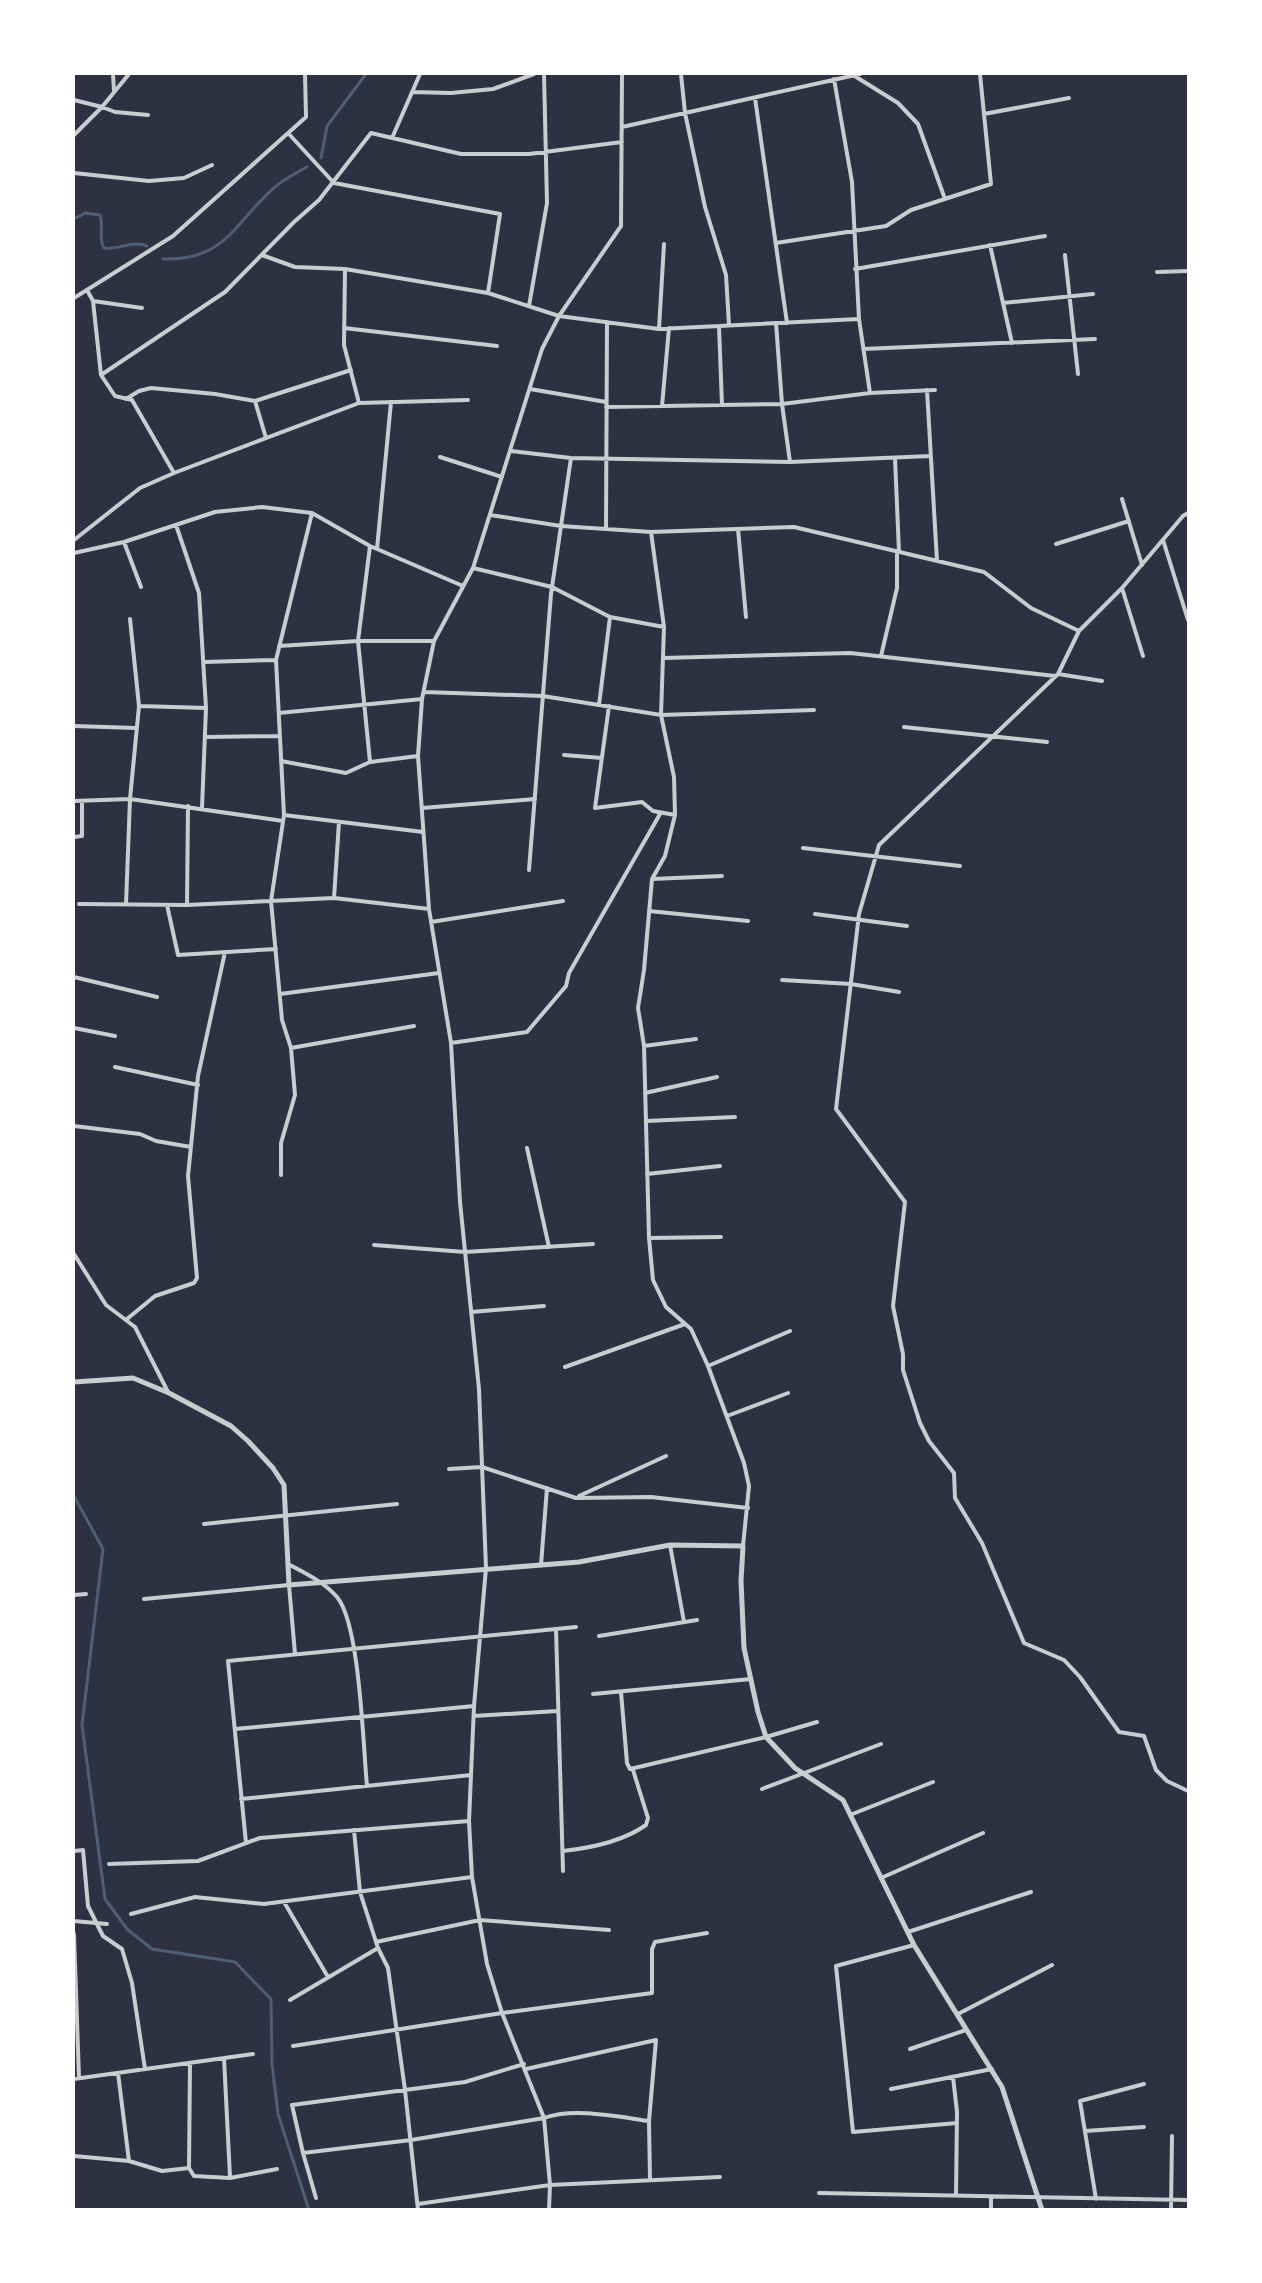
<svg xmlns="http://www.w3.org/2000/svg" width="1262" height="2283" viewBox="0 0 1262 2283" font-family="'Crimson Pro',serif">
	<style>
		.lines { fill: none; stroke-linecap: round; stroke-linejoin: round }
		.stream { stroke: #4f5d75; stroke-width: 3 }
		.minor { stroke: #caccd0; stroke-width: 4 }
		.tertiary { stroke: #caccd0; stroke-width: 5 }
	</style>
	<rect width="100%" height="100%" fill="#2d3142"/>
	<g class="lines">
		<path class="stream" d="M321 158 327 126 366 74
			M74 219 85 213 100 215C104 225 98 239 104 248 119 250 133 240 147 246
			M163 259C227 261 234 222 275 187 284 179 296 173 307 167
			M74 1496 103 1549 82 1725 105 1899 127 1929 152 1949 235 1962 271 1999 272 2064 278 2114 309 2210"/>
		<path class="minor" d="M113 74 114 91
			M681 74 685 113 705 207 726 275 729 325
			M853 75 898 103 918 124 945 199
			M834 79 852 182 859 319 870 393
			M412 92 451 93 493 89 534 74
			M755 98 787 323
			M74 100 102 107 115 112 148 115
			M984 114 1069 98
			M622 127 860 74
			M288 133 334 183 500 214 488 293
			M74 135 102 107 129 74
			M392 138 420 74
			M74 173 149 181 184 178 212 165
			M776 243 886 226 911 210 991 184 980 74
			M990 245 1012 343
			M262 255 295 267 345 269 488 293 559 316 659 329 859 319
			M1065 255 1078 374
			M345 269 344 345 359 403
			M855 269 1045 236
			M1157 272 1188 271
			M87 290 93 301 101 375 115 396 132 400 174 473
			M74 298 173 236 306 117 305 74
			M93 301 142 308
			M1003 303 1093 294
			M529 306 547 203 544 74
			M776 323 782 404 790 462
			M719 326 722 405
			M344 328 497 346
			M659 329 664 244
			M863 349 1095 339
			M101 375 225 292 294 222 319 200 371 133 461 154H529L622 142
			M530 389 606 402
			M927 390 937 561
			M126 399 139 391 151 388 215 394 255 401 351 370
			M255 401 266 438
			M662 406 669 328
			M606 407 782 404 870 393 935 390
			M511 451 571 458 790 462 930 456
			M440 457 502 477
			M895 458 899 552
			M1122 499 1142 565
			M1188 513 1183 516 1122 588 1079 631 1058 674 879 845 859 914 836 1109 905 1202 893 1306 903 1354V1370L920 1423 929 1441 954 1473 955 1498 982 1543 1024 1643 1064 1660 1080 1677 1119 1732 1144 1736 1156 1770 1167 1781 1188 1791
			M490 515 561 526 651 532 794 527 984 572 1031 608 1079 631
			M176 525 199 593 206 708 202 808
			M606 529 607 322
			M738 529 746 617
			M651 532 664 627 661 715 674 777 675 815 665 856 652 879 644 970 638 1008 644 1046 649 1238 653 1280 666 1307 691 1329 708 1366 744 1463 749 1486 743 1546
			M74 540 140 488 174 473 359 403 468 400
			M1163 540 1188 620
			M124 542 141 587
			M1056 544 1129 521
			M377 549 391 402
			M74 553 124 542 215 512 262 507 312 513 370 546 463 586
			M473 568 552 587 610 617 664 627
			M1122 588 1143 656
			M279 646 358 641H434
			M881 656 897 588V552
			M663 658 850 653 1055 676
			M203 662 276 660
			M1058 674 1102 681
			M424 692 543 696 661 715 814 710
			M599 705 610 617
			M139 706 206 708
			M609 706 595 808 642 802 653 811 675 815
			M279 713 422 699
			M74 726 136 728
			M904 727 1047 742
			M205 737 280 736
			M564 755 602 758
			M281 761 346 773 370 762 418 756
			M370 762 358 641 370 546
			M74 801 130 799 283 821
			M422 808 535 799
			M284 815 423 832
			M74 837 82 836V801
			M803 848 960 866
			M529 870 551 594 571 458
			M652 879 722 876
			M334 898 339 822
			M79 904 187 905 334 898 429 909
			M126 904 130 799 139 706 130 619
			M167 905 178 955 276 949
			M187 905 188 806
			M649 911 748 921
			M815 914 907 926
			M431 922 563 901
			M74 977 157 997
			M782 980 851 984 899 992
			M280 994 439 973
			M74 1028 115 1036
			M451 1043 527 1032 566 986 569 973 660 814
			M644 1046 696 1039
			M291 1048 414 1026
			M115 1067 198 1085
			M645 1093 717 1077
			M646 1121 735 1117
			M74 1126 140 1134 156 1141 191 1147
			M527 1148 549 1247
			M647 1174 720 1166
			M281 1175V1143L295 1095 291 1048 282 1020 271 901 284 815 276 660 312 513
			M649 1238 721 1237
			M374 1245 465 1252 593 1244
			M74 1254 106 1305 135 1327 168 1392
			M471 1312 544 1306
			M127 1319 155 1296 194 1283 197 1278 188 1176 198 1076 225 952
			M708 1366 790 1331
			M565 1367 685 1324
			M727 1416 788 1393
			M449 1469 482 1467 576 1498 651 1497 748 1508
			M579 1496 666 1456
			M204 1524 397 1504
			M670 1545 684 1622
			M288 1564C305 1573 324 1582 337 1597 360 1624 363 1746 367 1786
			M541 1565 547 1488
			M74 1595 86 1594
			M144 1599 289 1585 295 1654
			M556 1629 563 1871
			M599 1636 697 1620
			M621 1692 627 1763 630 1769 766 1737 817 1722
			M593 1694 751 1679
			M474 1716 558 1711
			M235 1729 474 1706
			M762 1789 881 1744
			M241 1799 471 1775
			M850 1815 933 1782
			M354 1830 360 1892 378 1948 388 1968 405 2090 418 2210
			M246 1843 228 1661 576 1627
			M74 1851 83 1850 88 1906 103 1936 122 1949 132 1983 145 2069
			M563 1851C591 1848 622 1842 646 1825L648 1818 633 1770
			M109 1864 198 1861 260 1838 469 1821
			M881 1878 983 1833
			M284 1902 328 1977
			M131 1914 195 1897 264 1904 472 1877
			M74 1921 107 1924
			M908 1932 1031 1892
			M74 1934 79 2078
			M376 1942 480 1920 609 1930
			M914 1945 836 1966 853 2132 957 2123
			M290 2000 378 1948
			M958 2014 1052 1965
			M293 2046 502 2013 652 1993V1949L655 1942 707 1933
			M910 2049 966 2030
			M224 2058 230 2177
			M190 2063 189 2168 194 2176 230 2178 277 2169
			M526 2069 656 2040 649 2121 650 2180
			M118 2073 129 2161
			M953 2077 957 2112 956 2196
			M74 2079 253 2054
			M891 2089 992 2069
			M1085 2131 1144 2127
			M303 2153 411 2140 544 2118C573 2107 619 2117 649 2121
			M74 2156 129 2161 162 2171 189 2168
			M819 2193 1188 2200
			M316 2198 303 2153 292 2105 465 2082 524 2064
			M1096 2199 1080 2101 1144 2084
			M418 2204 550 2185 720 2177
			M549 2210 550 2185 544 2118 502 2013 487 1964 472 1877 469 1821 474 1706 486 1568 479 1389 460 1202 451 1043 429 909 418 756 422 699 434 641 473 568 542 349 559 316 621 226 622 74
			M991 2210V2197
			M1171 2210 1172 2136"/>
		<path class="tertiary" d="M74 1382 133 1378 169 1393 231 1426 248 1441 273 1468 284 1485 289 1585 579 1562 670 1545 743 1546 741 1581 744 1648 758 1712 766 1737 795 1768 843 1800 914 1945 1002 2087 1042 2210"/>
	</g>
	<rect width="1262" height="2283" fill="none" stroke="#ffffff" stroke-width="150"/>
</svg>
